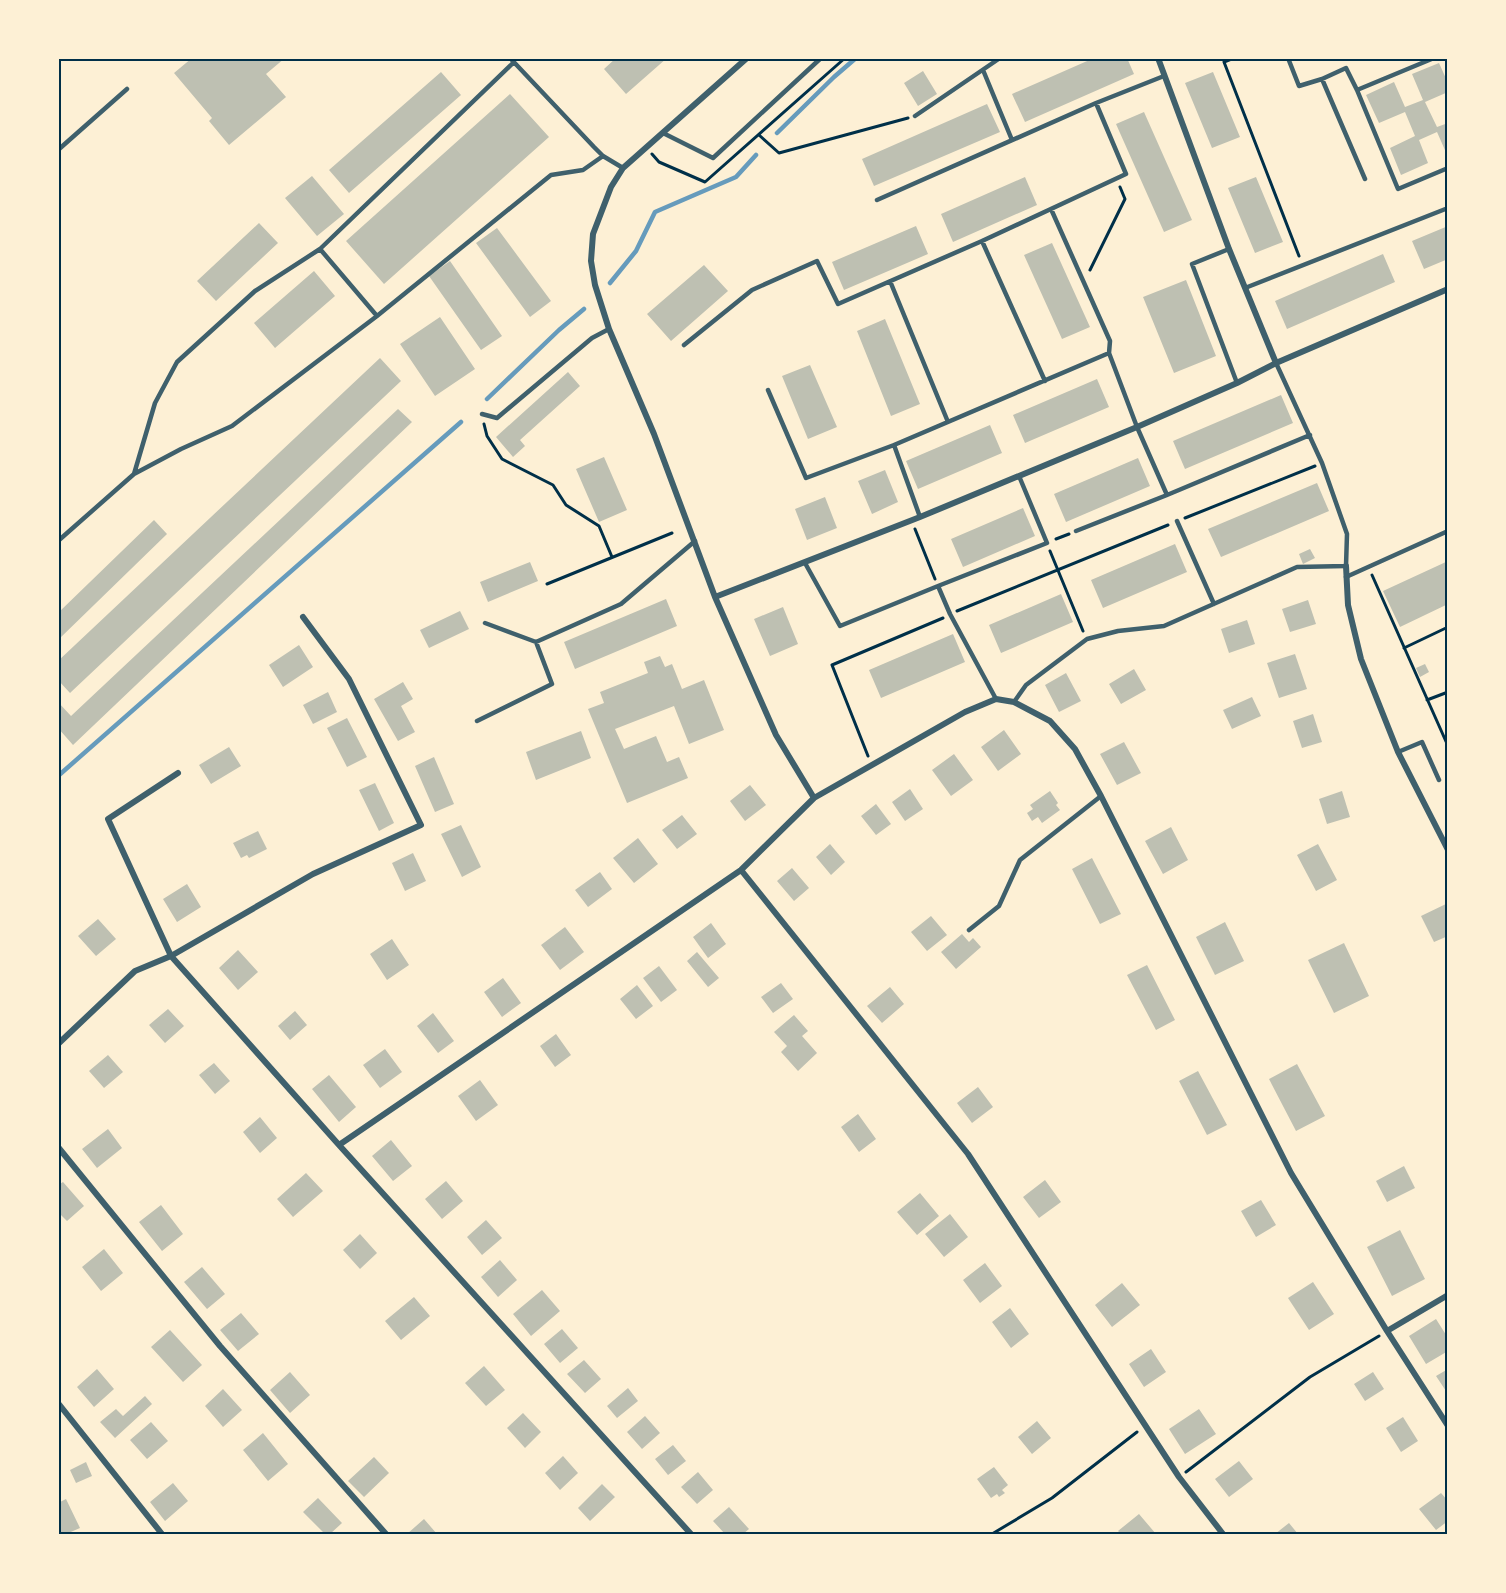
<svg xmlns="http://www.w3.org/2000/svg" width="1506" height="1593" viewBox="0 0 1506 1593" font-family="'Fira Sans Condensed',sans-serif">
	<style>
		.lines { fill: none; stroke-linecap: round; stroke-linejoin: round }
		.stream { stroke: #669bbc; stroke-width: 4.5 }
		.building { fill: #bec0b2 }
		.path { stroke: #003049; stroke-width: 3 }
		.service { stroke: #3f606c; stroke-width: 4.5 }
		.minor { stroke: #3f606c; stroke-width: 6 }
		.neatline { fill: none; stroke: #003049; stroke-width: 2 }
	</style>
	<rect width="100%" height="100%" fill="#fdf0d5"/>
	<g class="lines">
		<path class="stream" d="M777 133 834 77 856 58
			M610 283 636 251 655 212 736 177 756 155
			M487 399 559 330 584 309
			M58 776 461 422"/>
	</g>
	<path class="building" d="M192 58H285L266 74 286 97 229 145 209 121 212 118 174 73Z
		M616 58H667L626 94 604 69Z
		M1094 58H1127L1134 74 1025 122 1012 94Z
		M1439 63 1448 83V92L1425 102 1437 127 1448 123V157L1437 132 1419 140 1428 163 1401 175 1390 148 1415 136 1405 112 1379 123 1366 95 1394 82 1405 107 1423 100 1412 74Z
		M923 71 937 94 918 106 904 83Z
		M441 72 461 95 349 193 329 170Z
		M1213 72 1240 137 1212 148 1185 83Z
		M510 94 549 137 384 284 346 241Z
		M987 104 1000 132 874 186 862 159Z
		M1144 112 1192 220 1164 232 1116 124Z
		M312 176 344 214 317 236 285 198Z
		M1025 177 1037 205 953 242 941 214Z
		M1256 177 1283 242 1255 253 1228 188Z
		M259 223 278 243 216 301 197 281Z
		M916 226 928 254 844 290 832 262Z
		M1448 226V259L1424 269 1412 241Z
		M497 228 551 301 530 317 476 243Z
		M1052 243 1090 327 1062 339 1024 255Z
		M1383 254 1395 282 1287 329 1275 301Z
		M450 261 502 336 481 350 429 276Z
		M704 265 728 291 671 341 647 314Z
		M314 271 335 296 275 348 254 323Z
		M1186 280 1216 356 1174 373 1143 297Z
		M440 317 475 369 435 396 400 344Z
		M885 319 920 404 891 416 857 331Z
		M380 358 401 381 70 693 58 680V661Z
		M810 365 837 427 808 439 782 376Z
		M568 372 580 386 520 440 525 446 513 457 496 437Z
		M1097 379 1109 407 1025 443 1013 415Z
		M1281 395 1293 423 1185 469 1173 441Z
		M398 409 412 422 73 745 58 728V702L71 716Z
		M990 425 1002 453 918 489 906 461Z
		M604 457 627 510 599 522 576 469Z
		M1138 458 1150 486 1066 522 1054 494Z
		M885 470 898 502 872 514 858 481Z
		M1317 483 1329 511 1221 557 1208 529Z
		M825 497 837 528 807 540 795 509Z
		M1023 508 1035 536 963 567 951 539Z
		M154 520 167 534 58 640V613Z
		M1175 544 1187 572 1103 608 1091 580Z
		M1310 549 1315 558 1303 564 1299 554Z
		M1448 561V604L1400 627 1383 591Z
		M530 562 538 581 488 602 480 582Z
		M1061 594 1073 622 1001 653 989 625Z
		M666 599 677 626 575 669 564 642Z
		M1308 600 1316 624 1290 632 1282 609Z
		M783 607 798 644 770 656 754 619Z
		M460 611 469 629 429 648 420 630Z
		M1247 620 1255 644 1229 653 1221 629Z
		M953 634 965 662 881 698 869 670Z
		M299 645 313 667 283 687 269 665Z
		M1295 654 1307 689 1279 698 1267 663Z
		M660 656 665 667 672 664 682 689 704 680 724 730 689 744 674 706 615 729 624 749 656 736 667 762 679 757 688 778 627 803 588 709 604 703 600 692 648 673 644 662Z
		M1425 664 1429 672 1420 677 1416 668Z
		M1134 669 1146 690 1121 704 1109 684Z
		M1066 673 1081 701 1059 712 1045 685Z
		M403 682 413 699 401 706 415 732 398 741 374 699Z
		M328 692 337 712 313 724 303 705Z
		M1252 697 1261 716 1232 729 1223 710Z
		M1313 714 1322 742 1302 748 1293 721Z
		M347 718 367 757 347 767 327 728Z
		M1004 730 1021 754 998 771 981 747Z
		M581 731 591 758 536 780 526 752Z
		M1124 742 1141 773 1117 785 1100 754Z
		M229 747 241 766 211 784 199 765Z
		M954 754 973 780 951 796 932 770Z
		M434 757 454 804 435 812 415 766Z
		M375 783 394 823 379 831 359 790Z
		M750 785 766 805 745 821 730 801Z
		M910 789 923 809 905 821 892 802Z
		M1050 791 1058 803 1056 805 1060 810 1042 823 1038 817 1032 821 1027 813 1033 809 1030 805Z
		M1342 791 1350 817 1327 824 1319 799Z
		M876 804 891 824 876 835 861 816Z
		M682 815 697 834 677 849 662 830Z
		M461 825 481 867 462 877 441 834Z
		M1171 827 1188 860 1163 874 1145 841Z
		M258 831 267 849 249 858 247 855 241 858 233 843Z
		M638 838 658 864 634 883 613 858Z
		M830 844 845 862 831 875 816 857Z
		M1318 844 1337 880 1316 891 1297 855Z
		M413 853 426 881 405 891 392 863Z
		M1092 858 1121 914 1100 924 1072 869Z
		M792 868 809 888 794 901 777 881Z
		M600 872 612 889 588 907 575 890Z
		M187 884 201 907 177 922 163 899Z
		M1448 903V936L1434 942 1421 916Z
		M931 916 947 935 927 951 911 932Z
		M98 919 116 939 96 956 78 936Z
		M1225 922 1244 961 1215 975 1196 937Z
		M711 923 726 944 708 958 693 937Z
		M565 927 584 952 560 970 541 945Z
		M962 934 969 942 973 938 981 947 956 969 941 952Z
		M392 939 409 965 387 980 370 954Z
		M1344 943 1369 996 1334 1013 1308 960Z
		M238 950 258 972 238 990 219 968Z
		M697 952 719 978 708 987 687 961Z
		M1147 965 1175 1020 1156 1030 1127 975Z
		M659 966 677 990 661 1002 643 978Z
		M503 978 521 1003 502 1017 484 992Z
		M781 983 793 999 773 1013 761 997Z
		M637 985 653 1006 636 1019 620 999Z
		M890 987 904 1004 882 1023 867 1006Z
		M168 1009 184 1026 165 1043 149 1025Z
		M295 1011 307 1025 290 1040 278 1026Z
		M433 1013 454 1041 438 1053 417 1026Z
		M794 1015 808 1031 802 1036 817 1053 798 1071 781 1052 787 1046 774 1032Z
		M556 1034 571 1055 555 1067 540 1046Z
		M385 1049 402 1072 380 1088 363 1065Z
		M108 1055 123 1072 104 1088 89 1071Z
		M214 1063 230 1081 215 1094 199 1075Z
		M1297 1064 1325 1116 1296 1131 1269 1079Z
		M1198 1071 1227 1125 1207 1135 1179 1081Z
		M329 1075 356 1107 339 1122 312 1089Z
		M480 1080 498 1105 476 1121 458 1096Z
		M978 1087 993 1107 972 1123 957 1103Z
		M858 1114 876 1139 859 1152 841 1127Z
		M260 1117 277 1138 260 1153 243 1132Z
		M108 1129 122 1148 97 1168 82 1149Z
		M391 1140 412 1166 393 1181 372 1156Z
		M1404 1166 1415 1188 1387 1202 1376 1181Z
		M306 1173 323 1191 293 1217 277 1199Z
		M1045 1180 1061 1202 1039 1218 1023 1197Z
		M446 1181 463 1201 442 1219 425 1199Z
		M63 1182 84 1206 67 1221 58 1212V1185Z
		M920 1193 939 1216 917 1235 897 1212Z
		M1261 1200 1276 1225 1256 1237 1241 1211Z
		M161 1205 183 1234 162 1251 139 1222Z
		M950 1214 968 1237 944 1257 925 1234Z
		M486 1220 502 1238 482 1255 467 1237Z
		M1400 1230 1425 1279 1392 1296 1367 1247Z
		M360 1234 377 1253 360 1269 343 1250Z
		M104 1249 123 1273 101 1291 82 1267Z
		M500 1260 517 1280 498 1297 481 1277Z
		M985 1263 1002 1286 980 1303 963 1280Z
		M202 1267 225 1294 207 1309 184 1282Z
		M1313 1282 1334 1314 1309 1330 1288 1298Z
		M1122 1283 1140 1305 1112 1327 1095 1305Z
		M542 1290 560 1311 531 1336 513 1314Z
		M414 1297 430 1316 401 1340 385 1321Z
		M1010 1308 1029 1334 1011 1348 992 1322Z
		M241 1313 259 1334 238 1351 220 1330Z
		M1436 1319 1448 1338V1351L1426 1364 1409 1336Z
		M562 1329 578 1348 560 1363 544 1344Z
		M170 1330 202 1365 183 1382 151 1347Z
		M1151 1349 1166 1372 1144 1387 1129 1364Z
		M584 1360 601 1379 585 1393 567 1374Z
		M484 1366 505 1390 486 1406 465 1383Z
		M97 1369 114 1389 94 1407 77 1387Z
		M1448 1369V1394L1436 1376Z
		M290 1372 310 1395 290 1413 270 1390Z
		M1373 1372 1384 1389 1365 1401 1354 1384Z
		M628 1388 638 1401 617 1418 607 1406Z
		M223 1389 242 1410 223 1427 205 1406Z
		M145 1396 152 1404 115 1438 100 1422 116 1409 123 1416Z
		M1199 1409 1216 1434 1185 1454 1169 1429Z
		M523 1413 541 1432 525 1448 507 1428Z
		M645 1416 660 1433 642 1449 627 1432Z
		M1403 1417 1418 1441 1401 1452 1386 1428Z
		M1037 1421 1051 1438 1032 1454 1018 1437Z
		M151 1422 168 1441 147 1459 130 1440Z
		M263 1433 288 1464 268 1481 243 1450Z
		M673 1445 686 1461 668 1475 655 1459Z
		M563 1456 578 1473 560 1490 545 1473Z
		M374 1457 389 1473 364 1497 348 1481Z
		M1239 1461 1253 1479 1229 1497 1215 1479Z
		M86 1462 92 1476 76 1483 70 1470Z
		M994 1467 1008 1485 1002 1490 1005 1493 999 1497 997 1494 991 1498 977 1479Z
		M698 1472 713 1490 697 1504 681 1487Z
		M173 1483 188 1501 165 1521 150 1502Z
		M602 1484 615 1497 590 1521 578 1508Z
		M1441 1493 1448 1501V1521L1436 1530 1419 1509Z
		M318 1498 342 1523 330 1534H325L303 1512Z
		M66 1499 80 1528 66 1534H58V1503Z
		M729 1507 749 1529 743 1534H725L713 1521Z
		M1139 1514 1156 1534H1121L1118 1531Z
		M424 1519 437 1534H407Z
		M1289 1523 1298 1534H1275Z"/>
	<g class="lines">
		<path class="path" d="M1234 58 1224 62 1299 256
			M759 135 779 153 908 118
			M652 154 659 162 705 182 845 58
			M1090 270 1125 199 1120 187
			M484 424 487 436 502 459 553 485 566 505 599 526 612 557
			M1185 518 1315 466
			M915 529 935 579
			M1056 539 1069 534
			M1050 551 1083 631
			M1372 575 1448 746
			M547 584 672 533
			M957 611 1168 525
			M1404 648 1448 627
			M1427 700 1448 692
			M868 756 832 665 943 618
			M1186 1472 1310 1377 1379 1336
			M992 1534 1052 1498 1137 1432"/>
		<path class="service" d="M510 58 594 147 603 156 623 168
			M1288 58 1299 86 1322 79 1365 179
			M1434 58 1357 90 1398 189 1448 168
			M1447 58 1448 61
			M983 70 1012 140
			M1322 79 1346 68 1357 90
			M915 116 1000 58
			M663 133 713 158 821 58
			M58 150 127 89
			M877 200 1096 103 1164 76
			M1051 209 1110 341 1109 353
			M982 241 1126 174 1096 103
			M1229 249 1192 264 1237 383
			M890 281 948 422
			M1245 288 1448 208
			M377 316 320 249 513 63
			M684 345 752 290 817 261 838 304 982 241 1045 381
			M768 390 806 478 894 445 920 517
			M482 414 497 418 592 338 609 329
			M894 445 1109 353 1137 427 1167 495
			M134 474 181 449 232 426 377 316 551 175 583 170 603 156
			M1177 521 1214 604
			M1076 531 1167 495 1310 435
			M58 541 134 474 155 403 177 362 255 291 320 249
			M805 563 840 626 938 586
			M1346 577 1448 531
			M485 623 536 642
			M996 699 950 614 938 586 1047 543 1019 476
			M1014 702 1026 685 1087 639 1118 631 1164 626 1297 567 1346 566 1347 534 1322 463 1276 363
			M477 721 552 684 536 642 621 604 695 541
			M1398 752 1422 742 1439 780
			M969 930 999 906 1020 860 1101 796"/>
		<path class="minor" d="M747 58 623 168 611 187 593 234 591 261 595 285 609 329 654 434 715 597 776 735 814 798
			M1158 58 1229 249 1276 363
			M1346 566 1348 605 1361 659 1398 752 1448 850
			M715 597 920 517 1137 427 1237 383 1276 363 1448 289
			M178 773 108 819 171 956 339 1145 691 1534
			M741 870 968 1154 1179 1477 1223 1534
			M58 1044 135 971 171 956 313 874 421 825 349 679 303 617
			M339 1145 741 870 814 798 965 712 996 699 1014 702 1050 721 1075 749 1101 796 1291 1173 1387 1331 1448 1426
			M58 1147 220 1346 386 1534
			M1387 1331 1448 1295
			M58 1403 162 1534"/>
	</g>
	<rect width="1506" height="1593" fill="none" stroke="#fdf0d5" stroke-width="120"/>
	<rect x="60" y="60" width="1386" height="1473" class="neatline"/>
</svg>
